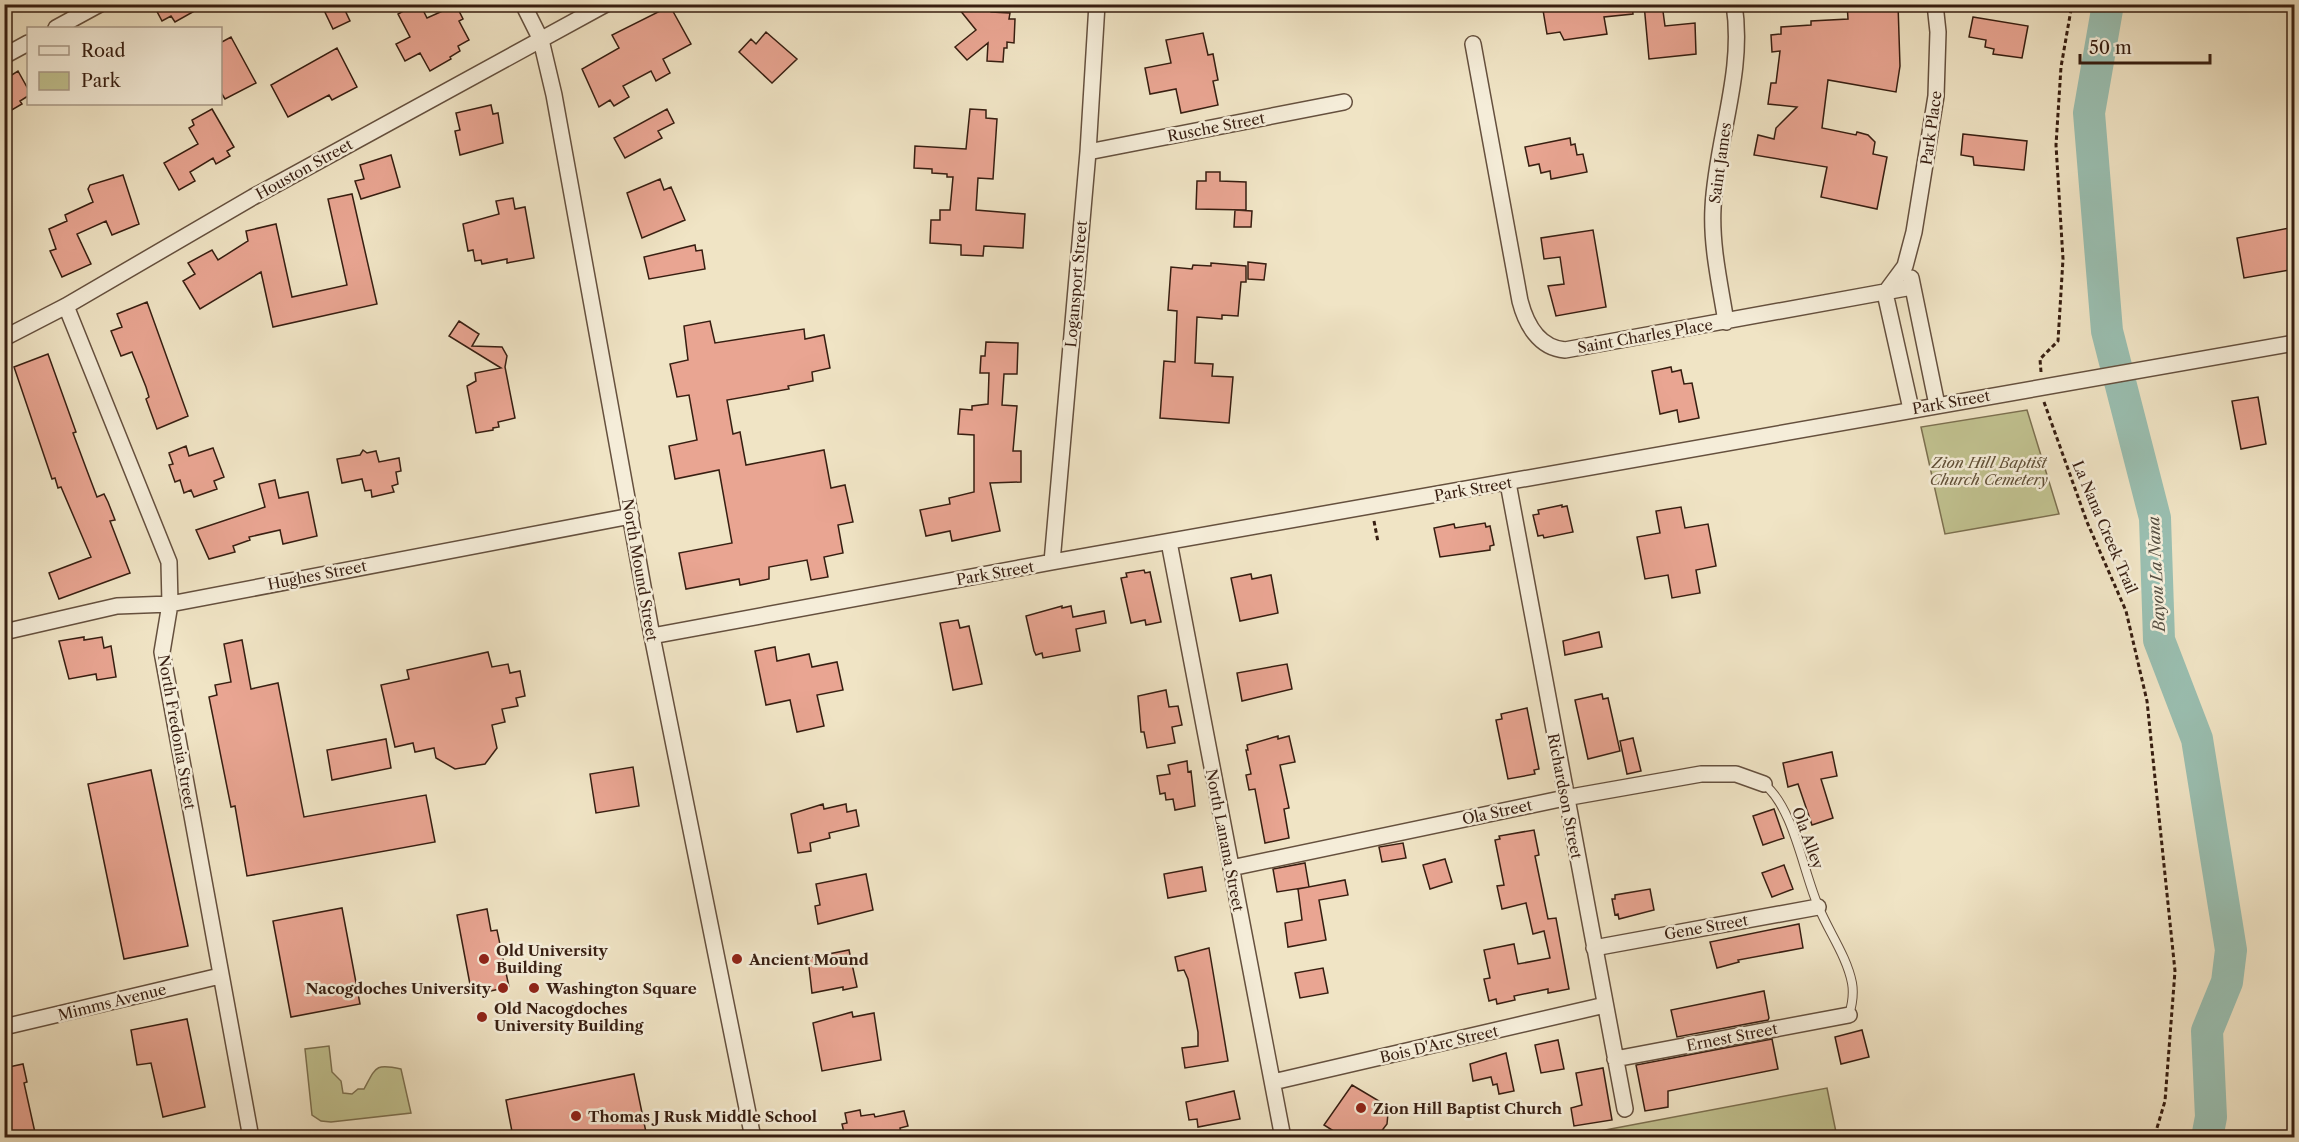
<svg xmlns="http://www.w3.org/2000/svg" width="2299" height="1142" viewBox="0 0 2299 1142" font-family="'Libre Caslon Text',serif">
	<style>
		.green { fill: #c1c290; stroke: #7c7050; stroke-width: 1.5 }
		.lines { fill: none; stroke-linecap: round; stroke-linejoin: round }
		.river { stroke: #9abfb1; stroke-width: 32 }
		.building { fill: #e9a592; stroke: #371e11; stroke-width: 1.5 }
		.service-casing { stroke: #65503e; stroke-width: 10 }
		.minor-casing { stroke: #65503e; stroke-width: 18 }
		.path { stroke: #371e11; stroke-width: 3; stroke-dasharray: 4.5 3; stroke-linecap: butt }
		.service { stroke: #f5edd9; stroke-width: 8 }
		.minor { stroke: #f5edd9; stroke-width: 15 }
		.poi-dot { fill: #8f2418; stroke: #f5edd9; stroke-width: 2 }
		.labels { text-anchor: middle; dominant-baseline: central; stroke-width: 5; stroke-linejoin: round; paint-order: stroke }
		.street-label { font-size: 15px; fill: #371e11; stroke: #f5edd9 }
		.park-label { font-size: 15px; font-style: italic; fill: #604f37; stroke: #f5edd9 }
		.poi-label { font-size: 15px; font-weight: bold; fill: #371e11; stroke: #f5edd9; text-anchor: start }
		.water-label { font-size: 16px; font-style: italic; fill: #554e41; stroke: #f5edd9 }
	</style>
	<rect width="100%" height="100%" fill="#f0e4c5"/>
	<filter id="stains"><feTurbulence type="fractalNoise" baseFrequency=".00333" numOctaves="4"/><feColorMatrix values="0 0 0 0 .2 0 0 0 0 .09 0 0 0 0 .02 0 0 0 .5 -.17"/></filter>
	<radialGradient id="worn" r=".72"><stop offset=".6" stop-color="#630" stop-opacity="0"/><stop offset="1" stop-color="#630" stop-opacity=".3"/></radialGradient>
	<path class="green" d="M2027 410 2059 514 1945 534 1921 427Z
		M329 1046 332 1072 341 1081 343 1093 352 1094 358 1089H364C376 1067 375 1063 401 1069L411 1113 331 1122 321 1121 312 1115 305 1049Z
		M1827 1088 1837 1137H1568Z"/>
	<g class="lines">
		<path class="river" d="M2108 4 2089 113 2107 331 2155 518 2159 640 2197 739 2231 950 2227 982 2207 1031 2211 1117 2207 1138"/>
	</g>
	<path class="building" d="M153 4H207L175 22 171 16 162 21Z
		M321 4H342L350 21 333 29Z
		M416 4H420L427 18 456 5 463 19 459 21 469 40 458 46 460 51 450 57 451 59 430 71 420 53 405 61 396 44 410 37 398 14Z
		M955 4H984L991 12 1010 13 1009 19H1015L1014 43 1007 42V48H1004L1003 62 987 61 988 43 967 60 955 47 976 30Z
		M1579 4H1632L1633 14 1604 17 1607 34 1564 40 1560 32 1547 34 1543 10Z
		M1644 4H1662L1665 26 1695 23 1696 54 1649 59Z
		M1847 4H1898L1900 66 1896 92 1828 80 1822 128 1856 135 1857 132 1868 135 1875 142 1873 154 1887 157 1877 209 1821 197 1827 167 1754 155 1758 135 1774 139 1776 128 1797 107 1768 104 1771 83H1776L1780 51 1772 52 1771 35 1781 34V27L1811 25V21L1848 19Z
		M670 6 691 44 663 59 670 73 656 81 651 71 623 86 629 97 614 106 610 100 599 107 582 69 619 48 612 35Z
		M1973 17 2028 26 2022 58 1993 54 1994 49 1985 47 1986 40 1969 37Z
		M766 32 797 59 772 83 739 52 751 39 756 44Z
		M1203 33 1208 55 1213 54 1218 80 1213 81 1218 105 1181 113 1176 89 1150 94 1145 68 1171 63 1166 40Z
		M231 37 256 83 225 99 220 91V43Z
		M337 48 357 87 332 100 329 95 288 117 271 85Z
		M18 71 28 89V96L20 101 22 104 10 111 8 108 4 109V74L7 78Z
		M491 105 493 114 498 113 503 143 460 155 455 131 460 130 456 113Z
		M212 109 234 147 227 151 230 156 216 164 213 158 190 172 195 181 179 190 164 163 198 144 189 128 194 125 192 120Z
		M667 109 674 123 658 131 662 138 625 158 614 138Z
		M970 109 986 110V118L997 119 993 179 978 178 976 210 1025 214 1023 248 984 246 983 256 961 255V245L930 243 931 220H940V210H950L953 177H947V174L932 173V169L914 168 915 146 966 149Z
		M1963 134 2027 141 2024 170 1974 165 1973 157 1961 155Z
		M1570 138 1571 145 1575 144 1577 155 1583 154 1587 172 1551 179 1550 171 1541 173 1539 164 1529 166 1525 147Z
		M391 155 400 187 361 199 355 181 364 179 360 165Z
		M1206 172H1220V181L1246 182V210L1196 209 1197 181H1206Z
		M123 175 139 224 112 235 106 221 77 234 91 264 62 277 50 251 56 249 49 229 67 221 65 215 93 202 88 189 90 185Z
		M660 179 664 190 671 187 685 220 642 238 627 193Z
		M352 194 377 304 273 327 261 272 200 309 183 281 195 274 188 263 212 250 218 260 248 241 246 231 276 224 292 297 347 285 328 199Z
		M513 198 515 209 525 207 534 258 507 263V259L482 264 481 260 475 261 473 250 468 251 463 224 499 214 496 201Z
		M1235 210 1252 211 1251 227H1234Z
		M2295 227V269L2244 278 2237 238Z
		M1593 230 1606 307 1556 316 1548 286 1564 284 1560 257 1544 259 1541 238Z
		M695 245 696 251 702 250 705 269 649 279 644 257Z
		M1248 262 1266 264 1264 280 1248 279Z
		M1211 263 1246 266V282H1241L1238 316 1222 315V319L1197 317 1195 363 1213 364 1212 376 1233 377 1229 423 1160 418 1164 361 1175 362 1177 311 1168 310 1171 267 1192 269 1193 265 1211 266Z
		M147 302 188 416 157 429 146 399 149 397 146 387 132 352 121 356 111 331 122 327 117 314Z
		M459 321 479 334 472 346 502 347 507 356 505 367 515 418 498 422 499 427 493 428V430L476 433 467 386 476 381 475 373 501 368 449 336Z
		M710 321 715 343 804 329 805 339 824 335 830 368 812 372 813 381 788 386 789 389 727 400 733 434 740 432 746 465 824 450 831 488 845 485 853 522 838 525 843 553 824 557 828 577 811 580 807 560 769 567V579L740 585 739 579 686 589 679 553 732 543 719 470 675 479 669 446 697 440 689 395 677 397 670 364 688 360 684 326Z
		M986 342 1018 343 1017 374H1004L1002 405 1017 406 1013 451H1021V482L990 483 1000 531 952 541 950 531 926 536 920 510 950 504 949 498 974 492V435L958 434 960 409 972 410V406L988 404 989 373H980L981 356H985Z
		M48 354 76 432 73 433 86 468 97 497 104 494 108 502 115 520 110 521 130 573 59 599 49 573 91 557 61 487 58 488 55 478 52 479 14 367Z
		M1671 367 1672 372 1681 370 1684 384 1692 383 1699 418 1679 422 1677 410 1660 414 1652 371Z
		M2258 397 2266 444 2241 449 2232 401Z
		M186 446 189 456 213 448 224 477 214 481 217 489 194 497 191 490 184 493 180 480 175 482 169 465 173 464 169 453Z
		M363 450 367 453 376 451 379 462 399 458 401 471 396 472 398 484 392 486 394 492 372 497 371 490 365 491 362 479 342 483 337 459 360 455Z
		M275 480 279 498 308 492 317 536 283 544 280 530 249 537 250 540 233 546 235 552 209 559 196 530 265 507 259 484Z
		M1562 505V507L1567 506 1573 532 1544 538 1543 535 1538 536 1533 515 1539 514 1538 510Z
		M1681 507 1685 528 1708 524 1716 566 1696 570 1700 593 1672 598 1668 575 1645 579 1637 537 1660 533 1656 511Z
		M1485 523 1486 527 1490 526 1494 545 1490 546V550L1440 557 1434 528 1454 524 1455 528Z
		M1144 570 1145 573 1150 572 1161 622 1146 625 1145 620 1131 623 1121 578 1127 577 1126 573Z
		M1251 574 1252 579 1271 575 1278 613 1240 621 1231 578Z
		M1062 606V608L1071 606 1073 617 1104 611 1106 623 1076 629 1080 651 1043 658 1042 653 1036 655 1034 651 1026 616Z
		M958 620 960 628 969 626 982 684 953 690 940 623Z
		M1599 632 1602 647 1565 655 1563 641Z
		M84 637V640L102 637 104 648 111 646 116 677 97 680 96 674 69 679 59 641Z
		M242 640 251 689 278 683 304 817 426 795 435 842 247 876 235 806 231 807 209 697 217 695 215 685 231 682 224 644Z
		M775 647 777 661 809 654 812 667 837 662 843 690 817 695 824 726 797 732 790 700 766 705 755 651Z
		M488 652 492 667 508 664 510 673 520 671 525 696 516 698 518 706 502 709 505 722 492 725 497 748 485 764 455 769 436 758 434 748 415 752 413 743 395 747 381 685 409 679 407 670Z
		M1287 664 1292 689 1242 701 1237 673Z
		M1166 690 1169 707 1178 706 1182 725 1172 727 1175 743 1147 748 1144 732H1141L1138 696Z
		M1602 694 1603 699 1608 698 1620 751 1588 759 1575 700Z
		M1527 708 1539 769 1534 770 1535 774 1508 779 1496 720 1502 719 1501 714Z
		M1278 736V739L1289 736 1295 762 1280 765 1289 808 1284 809 1289 838 1265 843 1255 789 1249 790 1246 775 1251 774 1246 750H1248L1247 745Z
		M1633 738 1641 771 1627 774 1620 741Z
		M386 739 391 768 332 780 327 750Z
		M1832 752 1837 776 1821 779 1833 818 1812 825 1798 784 1788 787 1783 763Z
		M1187 761 1188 772 1191 771 1195 806 1175 810 1173 799 1166 800 1165 793 1160 794 1157 776 1170 774 1168 765Z
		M633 767 639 806 596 813 590 774Z
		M151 770 188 946 124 959 88 784Z
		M823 804 824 809 846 804 847 812 856 810 859 826 829 833 830 838 810 843 811 851 798 853 791 814Z
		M1774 809 1784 838 1763 845 1753 816Z
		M1534 830 1539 855 1535 856 1548 919 1556 918 1569 989 1548 993V989L1514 996 1515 1000 1497 1004 1496 999 1489 1001 1484 979 1490 978 1484 950 1514 944 1518 964 1550 958 1544 931 1533 934 1526 903 1502 909 1497 886 1504 885 1495 840 1500 839 1499 836Z
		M1403 843 1406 858 1382 862 1379 847Z
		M1445 859 1452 882 1430 889 1423 865Z
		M1305 863 1309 887 1277 892 1273 869Z
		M1784 865 1793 889 1772 897 1762 873Z
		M1202 867 1206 891 1168 898 1164 874Z
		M866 874 873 910 818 924 815 906 820 905 816 884Z
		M1345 880 1348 895 1319 900 1326 940 1288 947 1285 923 1302 920 1298 889Z
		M1650 889 1654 910 1619 919 1618 914 1615 915 1612 899H1615V895Z
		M342 908 360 1004 291 1017 273 921Z
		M487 909 491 931 497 930 509 987 472 995 457 915Z
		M1799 924 1803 948 1738 960 1739 962 1717 968 1710 942Z
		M1209 948 1228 1061 1185 1068 1182 1048 1198 1046V1032L1188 979 1184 970 1178 971 1175 957Z
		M849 950 857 987 843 990V987L812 993 808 958Z
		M1323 968 1328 993 1300 998 1295 973Z
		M1764 991 1769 1018 1768 1020 1677 1037 1671 1010Z
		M852 1012 853 1017 874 1013 881 1060 822 1071 813 1023Z
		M187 1019 205 1107 163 1117 151 1063 137 1065 131 1030Z
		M1862 1030 1869 1057 1841 1064 1835 1037Z
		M1772 1039 1778 1069 1668 1091V1107L1645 1111 1636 1065Z
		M1558 1040 1564 1069 1541 1073 1535 1045Z
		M1506 1053 1514 1091 1499 1094 1497 1084 1493 1085 1491 1077 1473 1081 1470 1064Z
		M23 1064 27 1082 24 1083 36 1137H4V1068Z
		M1603 1068 1612 1120 1574 1126 1571 1108 1582 1105 1576 1073Z
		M634 1074 647 1137H597L595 1131 563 1137H513L506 1100Z
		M1352 1085 1384 1104 1388 1113 1387 1124 1377 1137H1343L1324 1125Z
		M1234 1091 1240 1119 1198 1127 1197 1119 1189 1120 1186 1102Z
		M860 1110 861 1116 874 1114 875 1117 904 1111 908 1126 900 1128 902 1137H845L842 1124 847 1123 845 1113Z"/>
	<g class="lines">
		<defs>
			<path id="service" d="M1764 784C1794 808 1803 872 1819 908 1829 932 1847 957 1852 983 1854 994 1852 1005 1849 1015"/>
			<path id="minor" d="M523 4 541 40 554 95 652 636 753 1138
				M56 28 100 4
				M1473 44 1520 301C1526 324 1539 348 1565 350L1912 287
				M4 56 28 43
				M1088 152 1344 102
				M1911 278 1937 405
				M66 306 169 562 170 604 162 652 251 1138
				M1726 322C1720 284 1711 246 1713 208 1716 140 1745 73 1734 4
				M4 338 66 306 253 197 606 4
				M1911 409 1885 293 1905 266 1914 232 1936 96 1938 32 1935 4
				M1508 483 1625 1109
				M1169 542 1283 1138
				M1052 562 1088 152 1097 4
				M4 632 117 606 170 604 631 516
				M652 636 1052 562 2294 343
				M1231 868 1565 798 1701 774H1736L1764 784
				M1594 948 1818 907
				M4 1027 220 976
				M1615 1059 1849 1015
				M1273 1082 1605 1005"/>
		</defs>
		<use href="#service" class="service-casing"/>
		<use href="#minor" class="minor-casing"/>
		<path class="path" d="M2041 372 2040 359 2058 341 2063 259 2056 145 2061 67 2072 4
			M2044 402 2087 522 2126 611 2147 701 2175 971 2165 1101 2154 1138
			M1374 521 1378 542"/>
		<use href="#service" class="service"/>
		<use href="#minor" class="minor"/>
	</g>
	<g class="poi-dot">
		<circle cx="484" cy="959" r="6"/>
		<circle cx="737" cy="959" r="6"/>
		<circle cx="503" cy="988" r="6"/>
		<circle cx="534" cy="988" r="6"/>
		<circle cx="482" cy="1017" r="6"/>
		<circle cx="1361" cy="1108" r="6"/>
		<circle cx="576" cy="1116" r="6"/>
	</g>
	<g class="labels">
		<g class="street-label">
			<text transform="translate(1216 127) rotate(-11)">Rusche Street</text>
			<text transform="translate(1931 128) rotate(-82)">Park Place</text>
			<text transform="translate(1720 163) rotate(-82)">Saint James</text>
			<text transform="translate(304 169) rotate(-29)">Houston Street</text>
			<text transform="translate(1076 284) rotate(-85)">Logansport Street</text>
			<text transform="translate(1645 336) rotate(-10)">Saint Charles Place</text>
			<text transform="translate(1951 402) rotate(-10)">Park Street</text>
			<text transform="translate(1473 489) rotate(-10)">Park Street</text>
			<text transform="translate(2105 527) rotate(67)">La Nana Creek Trail</text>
			<text transform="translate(640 570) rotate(80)">North Mound Street</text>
			<text transform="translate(995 573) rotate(-10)">Park Street</text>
			<text transform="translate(317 575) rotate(-11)">Hughes Street</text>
			<text transform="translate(177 732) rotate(80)">North Fredonia Street</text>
			<text transform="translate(1565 796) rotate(79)">Richardson Street</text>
			<text transform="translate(1497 812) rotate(-12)">Ola Street</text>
			<text transform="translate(1808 838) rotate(70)">Ola Alley</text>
			<text transform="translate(1225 840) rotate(79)">North Lanana Street</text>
			<text transform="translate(1706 927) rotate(-10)">Gene Street</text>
			<text transform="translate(112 1002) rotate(-14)">Mimms Avenue</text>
			<text transform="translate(1732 1037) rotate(-11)">Ernest Street</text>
			<text transform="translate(1439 1044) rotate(-13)">Bois D'Arc Street</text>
		</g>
		<g class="park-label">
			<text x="1989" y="462">Zion Hill Baptist<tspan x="1989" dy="17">Church Cemetery</tspan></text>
		</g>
		<g class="poi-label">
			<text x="496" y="950">Old University<tspan x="496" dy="17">Building</tspan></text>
			<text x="749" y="959">Ancient Mound</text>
			<text x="491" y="988" text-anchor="end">Nacogdoches University</text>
			<text x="546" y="988">Washington Square</text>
			<text x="494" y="1008">Old Nacogdoches<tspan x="494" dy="17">University Building</tspan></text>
			<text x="1373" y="1108">Zion Hill Baptist Church</text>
			<text x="588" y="1116">Thomas J Rusk Middle School</text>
		</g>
		<g class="water-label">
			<text transform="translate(2156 574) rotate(-93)">Bayou La Nana</text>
		</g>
	</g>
	<rect width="2299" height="1142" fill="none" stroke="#f0e4c5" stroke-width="24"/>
	<rect x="6" y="6" width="2287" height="1130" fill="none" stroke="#371e11" stroke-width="3"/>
	<rect x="12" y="12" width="2275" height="1118" fill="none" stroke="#371e11" stroke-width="1.5"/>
	<rect x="27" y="27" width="195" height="78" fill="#f5edd9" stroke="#a99a89" stroke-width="1.5"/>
	<rect x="39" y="46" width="30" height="9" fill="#f5edd9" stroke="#a99a89" stroke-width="1.5"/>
	<text x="81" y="57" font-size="18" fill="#371e11">Road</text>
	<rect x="39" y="72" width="30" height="18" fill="#c1c290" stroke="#a99a89" stroke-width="1.5"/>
	<text x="81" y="87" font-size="18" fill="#371e11">Park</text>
	<path d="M2080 54v9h130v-9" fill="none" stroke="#371e11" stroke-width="3"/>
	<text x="2089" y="54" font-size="18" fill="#371e11" stroke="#f5edd9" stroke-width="4.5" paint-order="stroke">50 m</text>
	<rect width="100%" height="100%" filter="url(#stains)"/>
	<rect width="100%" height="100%" fill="url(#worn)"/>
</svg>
